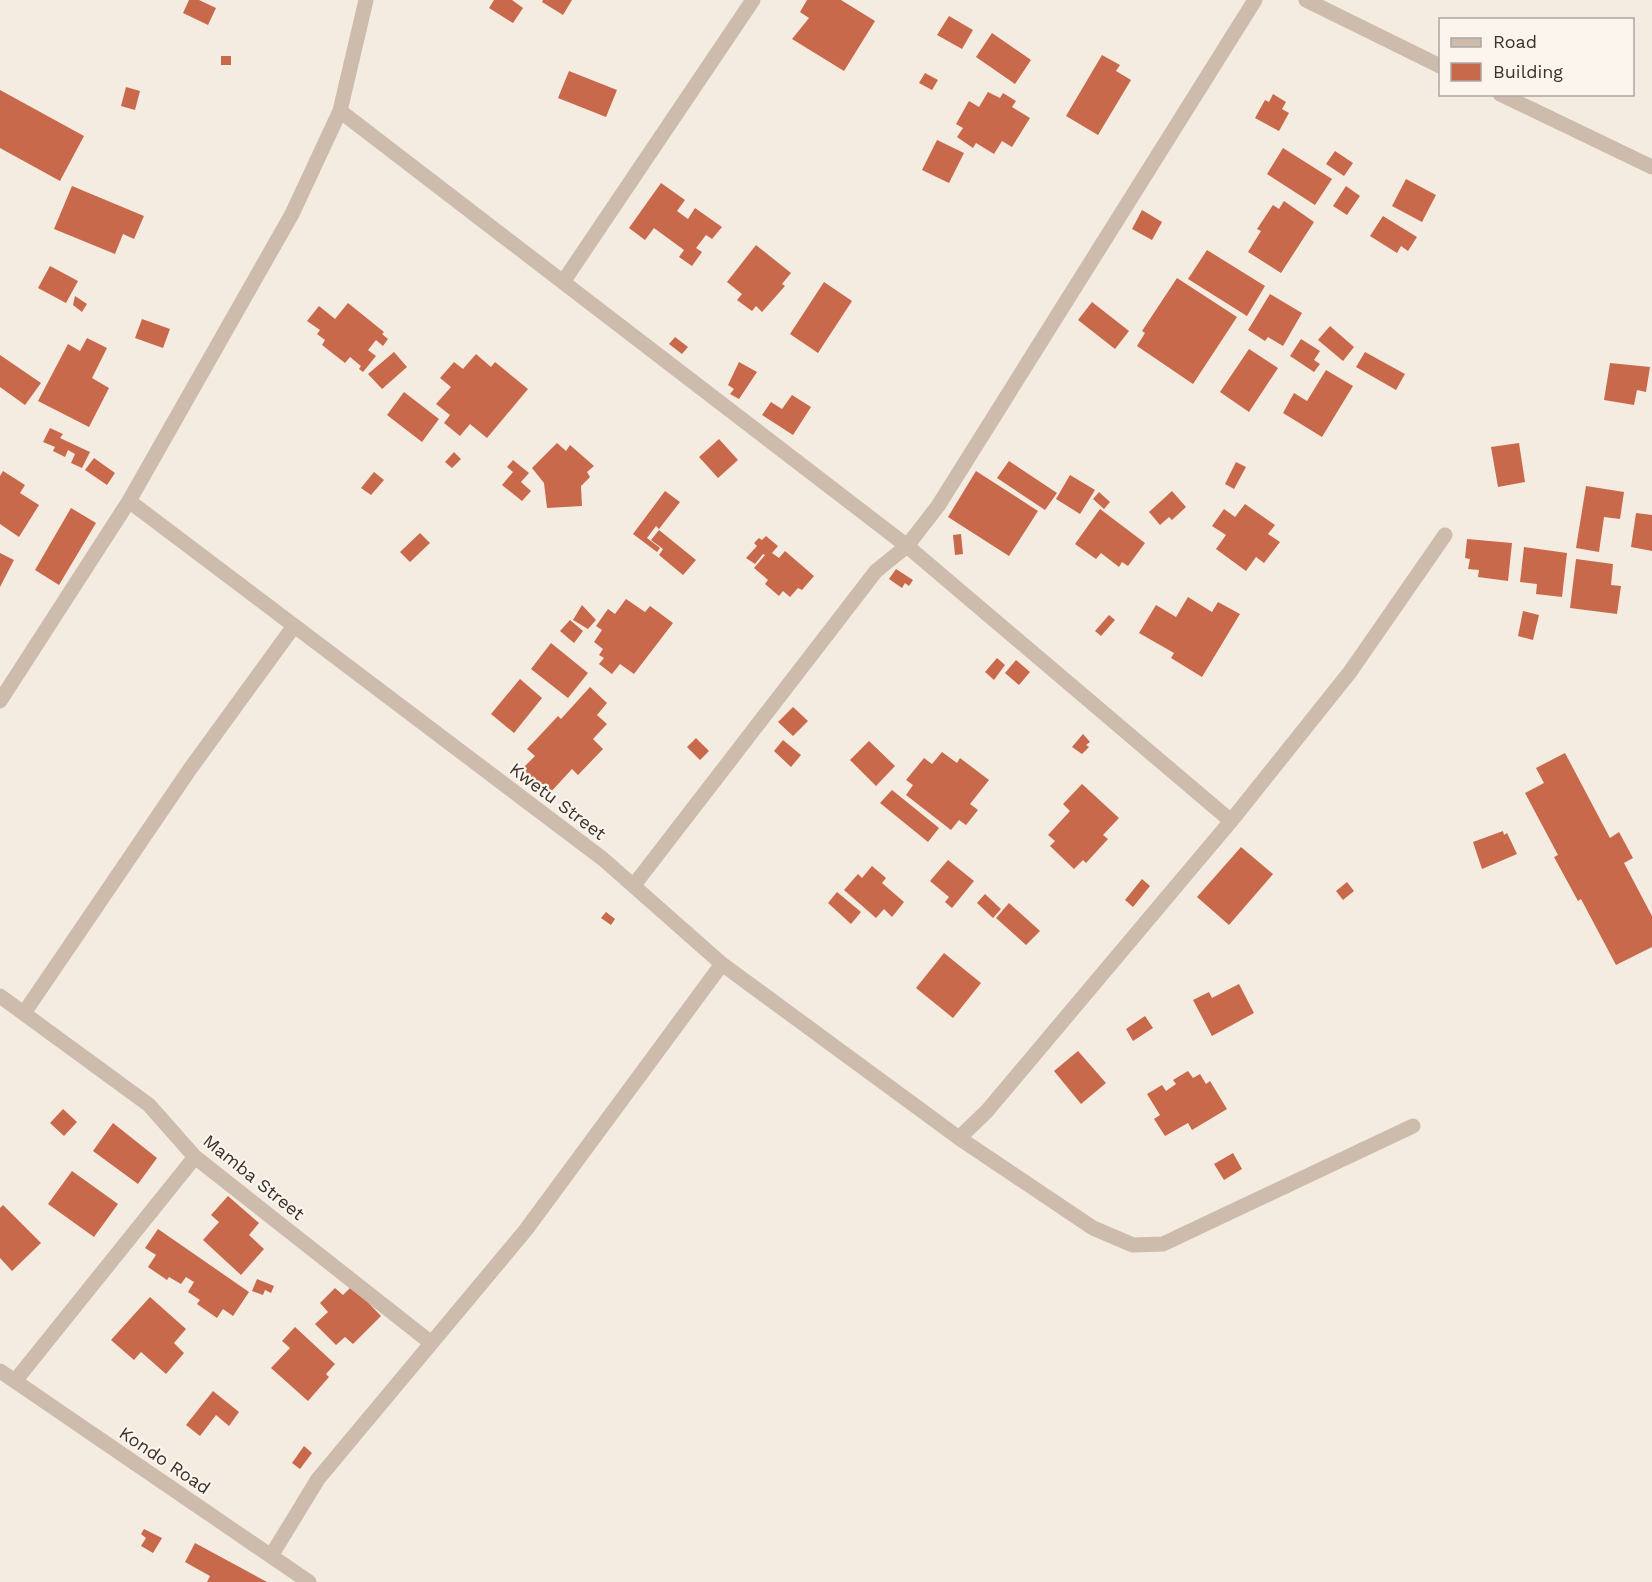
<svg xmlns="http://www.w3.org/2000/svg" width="1652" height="1582" viewBox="0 0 1652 1582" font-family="'Work Sans',sans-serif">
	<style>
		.building { fill: #c8694b }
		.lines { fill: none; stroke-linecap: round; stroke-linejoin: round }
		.minor { stroke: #cdbbac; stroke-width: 15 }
		.labels { text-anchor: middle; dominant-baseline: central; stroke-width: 4.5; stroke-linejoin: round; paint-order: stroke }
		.street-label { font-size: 18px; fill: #3b302b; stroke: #fbf5ee }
	</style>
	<rect width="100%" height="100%" fill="#f4ebe1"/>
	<path class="building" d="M189 0H199L216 8 208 25 183 13Z
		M494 0H512L523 8 513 23 489 8Z
		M543 0H572L563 15 542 2Z
		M807 0H841L875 21 844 71 792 39 809 18 800 12Z
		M949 16 973 30 962 49 937 35Z
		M992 33 1031 60 1015 84 976 57Z
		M1102 55 1120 65 1116 71 1131 80 1098 135 1066 116Z
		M221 56H231V65H221Z
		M569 71 617 90 606 117 558 98Z
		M925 73 938 80 932 90 919 83Z
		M126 87 140 91 135 110 121 106Z
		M0 90 84 136 60 181 0 148Z
		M988 92 1000 98 1003 93 1016 101 1012 107 1030 118 1012 147 1002 141 994 154 976 143 973 148 957 137 963 128 956 124 969 101 979 107Z
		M1273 94 1286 102 1282 109 1289 113 1279 131 1255 118 1265 100 1269 102Z
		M937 140 964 153 949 183 922 170Z
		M1283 148 1332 179 1315 205 1267 174Z
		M1335 151 1353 163 1344 176 1326 164Z
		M1406 179 1436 195 1422 222 1392 206Z
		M661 183 685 200 677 211 688 219 695 208 722 227 712 239 706 235 696 248 702 252 692 266 679 257 684 250 654 228 645 240 629 228Z
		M72 186 144 216 134 239 123 234 115 254 54 229Z
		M1346 186 1360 196 1347 215 1333 206Z
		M1284 201 1314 222 1281 273 1248 252 1261 231 1257 229 1273 205 1279 209Z
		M1142 210 1162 222 1152 240 1132 229Z
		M1383 216 1417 237 1408 251 1401 246 1397 253 1370 236Z
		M756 245 791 273 782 284 785 286 762 312 756 306 752 311 737 300 742 294 727 282Z
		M1207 250 1265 286 1247 316 1188 279Z
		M50 266 78 281 66 303 38 288Z
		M1177 278 1237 317 1193 384 1137 346 1145 333 1142 331Z
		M824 282 852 301 818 353 790 334Z
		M1270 294 1302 313 1283 346 1268 337 1265 341 1248 330Z
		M75 296 87 304 82 312 73 305Z
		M1092 302 1129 331 1115 349 1078 320Z
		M348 303 384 332 382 334 388 339 383 346 376 340 368 350 376 356 363 372 359 369 361 366 350 357 345 363 322 345 325 340 317 334 320 330 307 321 319 306 335 319Z
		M142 319 170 329 163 348 135 338Z
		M1330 326 1354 347 1343 361 1318 340Z
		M675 337 688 347 682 354 669 344Z
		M87 338 107 348 92 378 109 388 89 427 38 401 68 344 80 351Z
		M1301 339 1320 351 1314 360 1320 364 1314 372 1290 356Z
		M1249 349 1278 368 1249 412 1220 392Z
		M394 352 407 367 382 389 368 374Z
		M1365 352 1405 374 1396 390 1356 367Z
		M476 354 491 367 495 362 528 389 487 438 470 424 460 436 444 423 450 415 436 404 451 387 440 378 454 362 463 369Z
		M0 355 41 383 25 405 0 387Z
		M739 362 757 372 739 399 730 394 734 389 728 385Z
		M1610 363 1650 367 1646 392 1637 390 1634 405 1604 400Z
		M1326 370 1353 386 1322 437 1283 413 1294 393 1307 401Z
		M404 392 439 419 422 442 387 415Z
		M792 395 811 407 793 435 762 415 771 402 782 409Z
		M50 428 63 434 60 438 90 452 82 468 71 463 75 454 68 450 65 457 53 451 55 447 43 442Z
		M719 439 738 460 718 478 699 457Z
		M557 443 566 451 570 445 594 466 587 472 590 477 581 486 582 506 547 508 544 483 532 468Z
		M1519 443 1525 482 1498 487 1491 447Z
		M454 452 461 459 452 468 445 462Z
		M94 458 115 473 107 485 85 470Z
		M513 460 529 473 521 482 531 491 522 501 502 485 513 472 507 467Z
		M1009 461 1057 493 1045 510 997 478Z
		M1236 462 1246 467 1234 489 1225 484Z
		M3 471 25 485 20 493 39 505 19 537 0 524V476Z
		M976 471 1038 511 1009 556 948 517Z
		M374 472 384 480 371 495 361 488Z
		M1070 475 1095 490 1080 514 1056 499Z
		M1586 486 1624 492 1620 519 1604 517 1599 552 1576 548Z
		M665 491 680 502 659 529 656 526 647 538 660 548 657 552 633 534Z
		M1172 491 1186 507 1172 520 1169 517 1160 525 1149 512Z
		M1099 492 1110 502 1104 509 1093 499Z
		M1245 504 1275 525 1268 534 1280 542 1264 563 1256 557 1246 571 1216 549 1226 535 1212 526 1224 509 1235 517Z
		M71 508 96 523 59 585 35 570Z
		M1100 509 1145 543 1128 566 1122 562 1119 567 1101 553 1096 559 1075 544Z
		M1636 513 1652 515V551L1631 547Z
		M659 530 696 560 683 575 659 555 663 549 651 540Z
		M420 533 430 543 410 562 400 552Z
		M961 534 963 554 955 555 953 535Z
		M766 536 778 546 772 553 779 558 785 551 814 576 802 590 798 588 790 597 783 591 779 596 765 584 768 580 754 568 765 555 763 554 755 564 746 558 757 546 754 543 759 538 762 540Z
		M1467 539 1512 543 1508 581 1478 577 1479 570 1468 569 1470 559 1465 558Z
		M1524 547 1567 553 1562 597 1536 594 1537 584 1520 582Z
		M0 553 14 560 0 587Z
		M1576 559 1613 564 1611 585 1621 586 1617 614 1570 608Z
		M896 569 913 580 909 586 905 583 902 588 889 579Z
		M1188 597 1212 612 1218 602 1240 614 1202 677 1171 658 1174 653 1139 633 1156 605 1176 617Z
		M626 599 645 612 650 606 673 623 634 674 620 664 612 674 599 664 604 658 599 655 603 649 594 642 602 630 596 626 608 609 615 614Z
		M582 605 596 620 588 629 573 620Z
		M1523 611 1539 615 1533 640 1518 636Z
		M1109 615 1115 620 1101 636 1095 631Z
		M570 620 583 631 574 643 560 631Z
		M551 643 588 673 568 698 531 669Z
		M997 658 1005 665 994 680 985 672Z
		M1016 660 1030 672 1019 685 1005 673Z
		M520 679 542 698 514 733 491 714Z
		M590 687 607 703 597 715 607 724 593 739 603 749 578 775 572 769 548 795 521 770 535 756 527 749 558 716 561 719Z
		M793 707 808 721 793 736 778 722Z
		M1083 734 1090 742 1086 745 1089 747 1082 754 1072 747Z
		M696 738 709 751 700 760 687 747Z
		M783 740 801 755 791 767 774 751Z
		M869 741 895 766 876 786 850 760Z
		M942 752 957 763 960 758 989 780 970 804 978 810 966 825 959 820 951 830 906 795 913 785 906 780 924 758 932 764Z
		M1565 753 1610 838 1619 832 1633 858 1624 863 1652 916V947L1616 965 1581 899 1578 901 1554 857 1558 855 1525 793 1544 783 1536 768Z
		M1082 784 1119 818 1103 835 1108 839 1086 863 1083 860 1074 869 1050 846 1055 841 1048 835 1070 811 1063 804Z
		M892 790 939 828 928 842 880 803Z
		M1503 831 1504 835 1507 833 1517 854 1482 869 1473 842Z
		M1241 847 1273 874 1229 925 1197 897Z
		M948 860 974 881 952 908 945 902 949 897 930 881Z
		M872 866 886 878 882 883 904 902 892 917 884 909 876 918 844 890 858 874 862 878Z
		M1142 879 1150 886 1133 907 1125 900Z
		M1347 882 1354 891 1343 900 1336 891Z
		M837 892 861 912 851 924 828 903Z
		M985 894 1001 909 993 918 977 903Z
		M1009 903 1040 931 1026 945 996 918Z
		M606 912 615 919 611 925 601 918Z
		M944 953 981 983 953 1018 916 988Z
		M1239 984 1254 1013 1212 1036 1193 1000 1209 992 1212 998Z
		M1145 1016 1153 1028 1133 1041 1126 1029Z
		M1078 1051 1106 1083 1081 1104 1054 1071Z
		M1188 1071 1193 1078 1200 1074 1206 1084 1210 1081 1227 1109 1192 1130 1188 1123 1165 1136 1154 1119 1160 1115 1147 1094 1162 1085 1166 1091 1176 1084 1173 1080Z
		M63 1109 77 1122 64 1136 50 1123Z
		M113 1123 157 1158 138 1184 93 1151Z
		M1233 1153 1242 1169 1224 1180 1214 1164Z
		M72 1171 118 1204 94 1237 48 1204Z
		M228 1196 259 1223 249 1235 264 1249 241 1275 203 1240 219 1222 211 1215Z
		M3 1205 41 1243 12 1271 0 1258V1208Z
		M158 1229 249 1292 233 1316 223 1309 217 1318 197 1304 200 1300 188 1292 194 1282 186 1277 181 1284 169 1277 167 1280 148 1267 156 1255 145 1248Z
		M257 1279 274 1286 271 1293 265 1290 263 1295 252 1291Z
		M352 1286 381 1316 353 1344 345 1337 336 1345 315 1324 328 1312 320 1303 335 1288 343 1295Z
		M150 1297 186 1329 174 1343 184 1353 166 1374 141 1352 134 1360 111 1340Z
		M295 1327 335 1364 326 1374 329 1377 308 1401 271 1368 290 1348 282 1341Z
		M213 1391 239 1412 229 1426 216 1415 200 1436 186 1425Z
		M304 1446 312 1453 300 1469 292 1463Z
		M144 1529 162 1538 153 1553 141 1546 146 1538 141 1534Z
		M195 1543 267 1582H207L210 1576 185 1562Z"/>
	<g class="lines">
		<path class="minor" d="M1306 0 1440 66
			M1500 94 1652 167
			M340 111 907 546 1231 821
			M563 282 753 0
			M129 501 603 859 722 964 959 1138 1093 1228 1133 1245 1163 1244 1413 1126
			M0 701 129 501 292 214 340 111 366 0
			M634 885 876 571 907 546 938 506 1255 0
			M0 996 149 1105 195 1157 430 1342
			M24 1013 190 769 294 626
			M959 1138 987 1111 1231 821 1350 672 1445 535
			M0 1371 309 1582
			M15 1381 195 1157
			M271 1556 318 1479 525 1231 722 964"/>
	</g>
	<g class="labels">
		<g class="street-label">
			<text transform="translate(558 801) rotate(37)">Kwetu Street</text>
			<text transform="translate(254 1177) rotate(39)">Mamba Street</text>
			<text transform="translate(165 1460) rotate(34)">Kondo Road</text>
		</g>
	</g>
	<rect x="1439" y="18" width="195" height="78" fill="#fbf5ee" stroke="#aea6a0" stroke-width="1.5"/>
	<rect x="1451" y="38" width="30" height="9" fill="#cdbbac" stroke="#aea6a0" stroke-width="1.5"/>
	<text x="1493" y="48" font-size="18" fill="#3b302b">Road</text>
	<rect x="1451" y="63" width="30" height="18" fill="#c8694b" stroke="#aea6a0" stroke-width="1.5"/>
	<text x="1493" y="78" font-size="18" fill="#3b302b">Building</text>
</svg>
